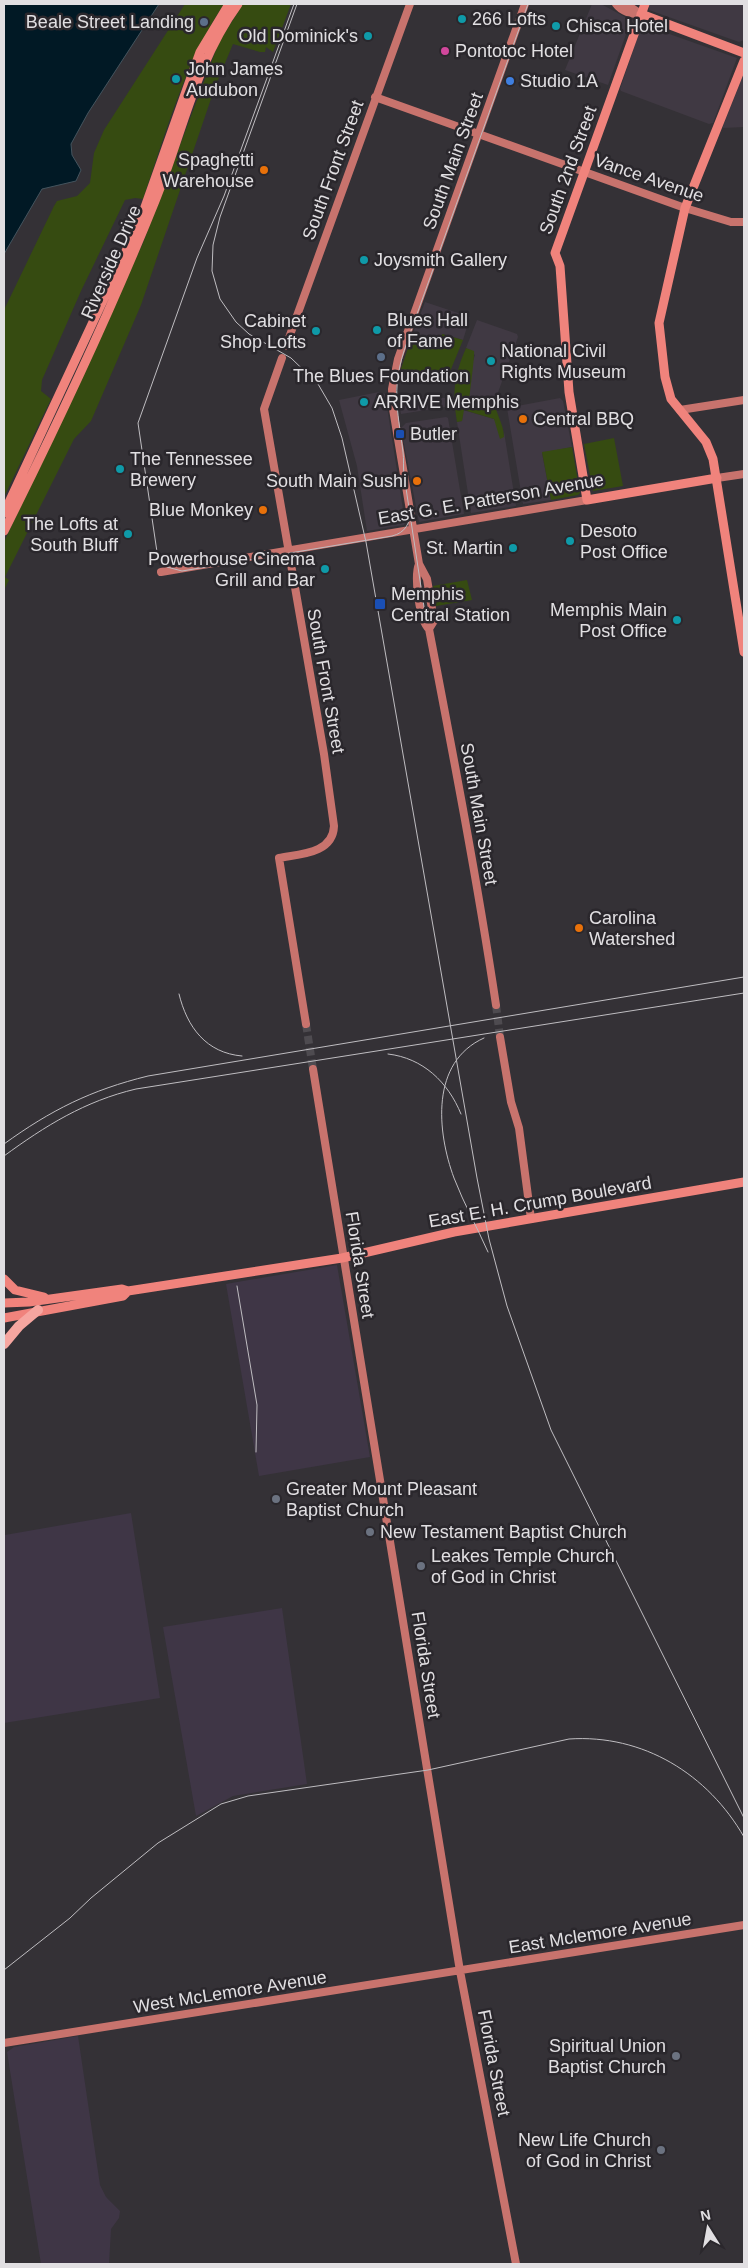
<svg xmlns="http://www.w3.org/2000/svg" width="748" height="2268" viewBox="0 0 748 2268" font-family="Arial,sans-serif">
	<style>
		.built { fill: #403943 }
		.industrial { fill: #3f3646 }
		.green { fill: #364b11 }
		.water { fill: #011925; stroke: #44545e }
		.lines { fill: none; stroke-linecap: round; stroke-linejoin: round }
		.secondary-tunnel { stroke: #4e4b50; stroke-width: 8; stroke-dasharray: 8 4; stroke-linecap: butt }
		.secondary { stroke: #c8736d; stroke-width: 8 }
		.primary { stroke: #f0837c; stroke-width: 9 }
		.highway { stroke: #f6a6a0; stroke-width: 10 }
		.tram { stroke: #bfbdc1; stroke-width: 1 }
		.rail { stroke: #bfbdc1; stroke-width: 1 }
		.culture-dot { fill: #0f9aa8; stroke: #2a272c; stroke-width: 2 }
		.service-dot { fill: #5c6f8a; stroke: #2a272c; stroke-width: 2 }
		.hotel-dot { fill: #d1479c; stroke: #2a272c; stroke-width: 2 }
		.shop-dot { fill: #3f7fe0; stroke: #2a272c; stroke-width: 2 }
		.food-dot { fill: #e8710a; stroke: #2a272c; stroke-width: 2 }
		.transit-dot { fill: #1a4fb4; stroke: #2a272c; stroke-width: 2 }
		.worship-dot { fill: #6b7280; stroke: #2a272c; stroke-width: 2 }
		.labels { text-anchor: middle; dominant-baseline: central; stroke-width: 5; stroke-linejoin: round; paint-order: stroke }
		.poi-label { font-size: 18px; fill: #e1dfe2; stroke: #2a272c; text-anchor: start }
		.street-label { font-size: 18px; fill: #e1dfe2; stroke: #2a272c }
	</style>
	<rect width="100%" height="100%" fill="#343136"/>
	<path class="built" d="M592 4H601L625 17 630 23 608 85 565 70Z
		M649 4H744V40L739 42 649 10Z
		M644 25 737 58 713 123 709 124 621 91 620 89 641 27Z
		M744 73V127L723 128V126Z
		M425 302 470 317 463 340 443 334 433 346 411 339Z
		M477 320 517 334 518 337 496 398 497 413 494 402 485 399 469 401 471 367 475 355 466 348Z
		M379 392 385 394 405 522 404 525 367 531 357 466 339 400Z
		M398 396 446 398 445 407 401 414Z
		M560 398 563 401 572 447 542 453 551 500 523 504 507 408Z
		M463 410 494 419 504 437V432L516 506 471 513 457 422 462 421Z
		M446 417 448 418 464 514 419 522 401 428 406 423Z"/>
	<path class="industrial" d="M337 1265 370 1457 259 1476 226 1284Z
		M131 1513 160 1698 4 1723 5 1535Z
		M282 1608 307 1784 233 1796 196 1816 163 1627Z
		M78 2036 100 2185 106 2197 120 2211 119 2218 111 2229 109 2264H41L7 2052 14 2047Z"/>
	<path class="green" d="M185 4H224C185 62 166 133 143 199L135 198 125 200 81 291 42 380 41 391 51 399 4 497V310L54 206 57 201 77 196 90 183 94 153 104 130Z
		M243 4H291L273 52 266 47 265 52H260L233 44 215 87 141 305 91 421 74 439 5 577 9 580 4 590V542L143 243 219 42Z
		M442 334 463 340 449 374 401 369 411 339 432 346 436 337 441 338Z
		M466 348 474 351C475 354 470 392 469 401L494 397C494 412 504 423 504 437L500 439 494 419 464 410 462 421 457 422C452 392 454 376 466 348Z
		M614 438 623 486 593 491 584 444Z
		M572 447 580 493 578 495 551 500 542 452Z
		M467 580 472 600 436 606 433 586Z"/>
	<path class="water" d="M4 4H159L88 113 71 144 72 155 81 170 76 181 42 189 4 254Z"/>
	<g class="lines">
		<path class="secondary-tunnel" d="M496 1005 500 1037
			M306 1024 313 1069"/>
		<path class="secondary" d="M616 4C621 11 632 15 641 14
			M626 4 641 14
			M375 97 685 208 731 222H744
			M286 346 410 4
			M282 358 264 409 324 754 334 826C333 854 299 854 279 858L306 1024
			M680 410 744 400
			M717 478 744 474
			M419 564C414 576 419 620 429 629 453 754 477 879 496 1005
			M161 572 587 500
			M429 629 434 621 427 579 419 564 393 409 392 389 398 359 525 4
			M500 1037 511 1102 519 1128 531 1219
			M313 1069 460 1971 516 2264
			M4 2043 744 1925"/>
		<path class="primary" d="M645 4 555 253 560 266 569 392 587 500 717 478
			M641 14 744 53
			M744 61 685 208 659 323 665 377 671 399 706 442 713 459 744 652
			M4 513 127 249 145 207 200 52 229 4
			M4 531C58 423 110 313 155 201 182 135 195 63 238 4
			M4 1279 15 1290 44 1297
			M4 1303 29 1302 122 1289 128 1291 342 1258 454 1232 744 1182
			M4 1318 123 1296 128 1291"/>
		<path class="highway" d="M4 1344 19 1326 38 1310"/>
		<path class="tram" d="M294 4 224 196 197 258 138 423 157 552 167 567 182 571 392 536C405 533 411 523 410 510
			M426 620 404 475C403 467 404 459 403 452 397 406 391 387 407 342L528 4"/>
		<path class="rail" d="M297 4 220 217 213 245 212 271 220 299 236 322 249 334 291 358 318 384 332 408 342 438 366 542 477 1178 489 1239 507 1306 551 1430 744 1818
			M179 994C187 1027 206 1053 242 1056
			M484 1038C430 1062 437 1132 454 1178 464 1204 477 1227 488 1252
			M388 1054C423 1058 448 1082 461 1114
			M4 1144C51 1110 91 1090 148 1076L744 977
			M4 1156C45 1126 85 1101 136 1089L744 993
			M237 1286 257 1405 256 1452
			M4 1970 70 1918 91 1898 158 1843 221 1804 248 1796 428 1770 569 1739C643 1734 708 1774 744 1837"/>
	</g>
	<g class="culture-dot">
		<circle cx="462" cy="19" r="5"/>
		<circle cx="556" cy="26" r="5"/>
		<circle cx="368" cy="36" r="5"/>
		<circle cx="176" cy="79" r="5"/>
		<circle cx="364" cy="260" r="5"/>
		<circle cx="377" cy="330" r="5"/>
		<circle cx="316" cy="331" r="5"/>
		<circle cx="491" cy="361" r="5"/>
		<circle cx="364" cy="402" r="5"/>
		<circle cx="120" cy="469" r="5"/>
		<circle cx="128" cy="534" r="5"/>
		<circle cx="570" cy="541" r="5"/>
		<circle cx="513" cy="548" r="5"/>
		<circle cx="325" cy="569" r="5"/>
		<circle cx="677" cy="620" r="5"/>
	</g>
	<g class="service-dot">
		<circle cx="204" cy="22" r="5"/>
		<circle cx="381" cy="357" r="5"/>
	</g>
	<circle class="hotel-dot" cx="445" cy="51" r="5"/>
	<circle class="shop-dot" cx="510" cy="81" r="5"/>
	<g class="food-dot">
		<circle cx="264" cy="170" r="5"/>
		<circle cx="523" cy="419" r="5"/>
		<circle cx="417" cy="481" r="5"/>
		<circle cx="263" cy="510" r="5"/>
		<circle cx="579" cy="928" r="5"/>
	</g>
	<g class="transit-dot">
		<rect x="395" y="429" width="10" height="10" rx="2.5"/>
		<rect x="374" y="598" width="12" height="12" rx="2.5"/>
	</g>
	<g class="worship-dot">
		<circle cx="276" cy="1499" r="5"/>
		<circle cx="370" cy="1532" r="5"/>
		<circle cx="421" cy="1566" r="5"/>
		<circle cx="676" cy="2056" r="5"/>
		<circle cx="661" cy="2150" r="5"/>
	</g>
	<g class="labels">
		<g class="poi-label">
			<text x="472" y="19">266 Lofts</text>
			<text x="194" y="22" text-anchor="end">Beale Street Landing</text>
			<text x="566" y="26">Chisca Hotel</text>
			<text x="358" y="36" text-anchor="end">Old Dominick's</text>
			<text x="455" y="51">Pontotoc Hotel</text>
			<text x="186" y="69">John James<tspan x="186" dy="21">Audubon</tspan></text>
			<text x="520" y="81">Studio 1A</text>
			<text x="254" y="160" text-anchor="end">Spaghetti<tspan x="254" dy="21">Warehouse</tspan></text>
			<text x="374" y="260">Joysmith Gallery</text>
			<text x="387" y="320">Blues Hall<tspan x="387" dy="21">of Fame</tspan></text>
			<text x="306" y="321" text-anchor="end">Cabinet<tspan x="306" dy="21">Shop Lofts</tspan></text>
			<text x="501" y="351">National Civil<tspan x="501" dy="21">Rights Museum</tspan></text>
			<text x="381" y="376" text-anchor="middle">The Blues Foundation</text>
			<text x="374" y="402">ARRIVE Memphis</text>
			<text x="533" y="419">Central BBQ</text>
			<text x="410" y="434">Butler</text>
			<text x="130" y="459">The Tennessee<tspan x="130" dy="21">Brewery</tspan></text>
			<text x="407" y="481" text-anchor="end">South Main Sushi</text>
			<text x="253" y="510" text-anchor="end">Blue Monkey</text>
			<text x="118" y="524" text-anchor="end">The Lofts at<tspan x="118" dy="21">South Bluff</tspan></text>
			<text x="580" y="531">Desoto<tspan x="580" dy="21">Post Office</tspan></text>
			<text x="503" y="548" text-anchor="end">St. Martin</text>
			<text x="315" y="559" text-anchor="end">Powerhouse Cinema<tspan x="315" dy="21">Grill and Bar</tspan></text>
			<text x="391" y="594">Memphis<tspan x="391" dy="21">Central Station</tspan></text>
			<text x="667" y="610" text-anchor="end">Memphis Main<tspan x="667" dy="21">Post Office</tspan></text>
			<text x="589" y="918">Carolina<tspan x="589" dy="21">Watershed</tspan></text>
			<text x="286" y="1489">Greater Mount Pleasant<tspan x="286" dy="21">Baptist Church</tspan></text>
			<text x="380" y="1532">New Testament Baptist Church</text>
			<text x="431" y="1556">Leakes Temple Church<tspan x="431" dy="21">of God in Christ</tspan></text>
			<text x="666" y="2046" text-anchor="end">Spiritual Union<tspan x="666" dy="21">Baptist Church</tspan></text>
			<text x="651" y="2140" text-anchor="end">New Life Church<tspan x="651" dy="21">of God in Christ</tspan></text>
		</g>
		<g class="street-label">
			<text transform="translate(453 161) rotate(-70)">South Main Street</text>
			<text transform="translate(333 170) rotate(-70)">South Front Street</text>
			<text transform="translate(568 170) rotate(-70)">South 2nd Street</text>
			<text transform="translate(649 178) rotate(19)">Vance Avenue</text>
			<text transform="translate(111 262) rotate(-66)">Riverside Drive</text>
			<text transform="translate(491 499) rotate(-10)">East G. E. Patterson Avenue</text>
			<text transform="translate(326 681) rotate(80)">South Front Street</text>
			<text transform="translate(479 814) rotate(80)">South Main Street</text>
			<text transform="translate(540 1202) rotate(-10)">East E. H. Crump Boulevard</text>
			<text transform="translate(360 1265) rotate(81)">Florida Street</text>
			<text transform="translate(426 1665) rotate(81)">Florida Street</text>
			<text transform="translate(600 1933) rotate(-9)">East Mclemore Avenue</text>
			<text transform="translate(230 1992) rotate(-9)">West McLemore Avenue</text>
			<text transform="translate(494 2063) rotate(79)">Florida Street</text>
		</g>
	</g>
	<rect width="748" height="2268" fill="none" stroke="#e1dfe2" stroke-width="10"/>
	<g transform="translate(708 2228) rotate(349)" stroke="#2a272c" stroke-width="4" paint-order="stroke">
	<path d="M0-4L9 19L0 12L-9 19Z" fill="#e1dfe2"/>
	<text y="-8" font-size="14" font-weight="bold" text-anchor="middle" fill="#e1dfe2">N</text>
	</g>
</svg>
